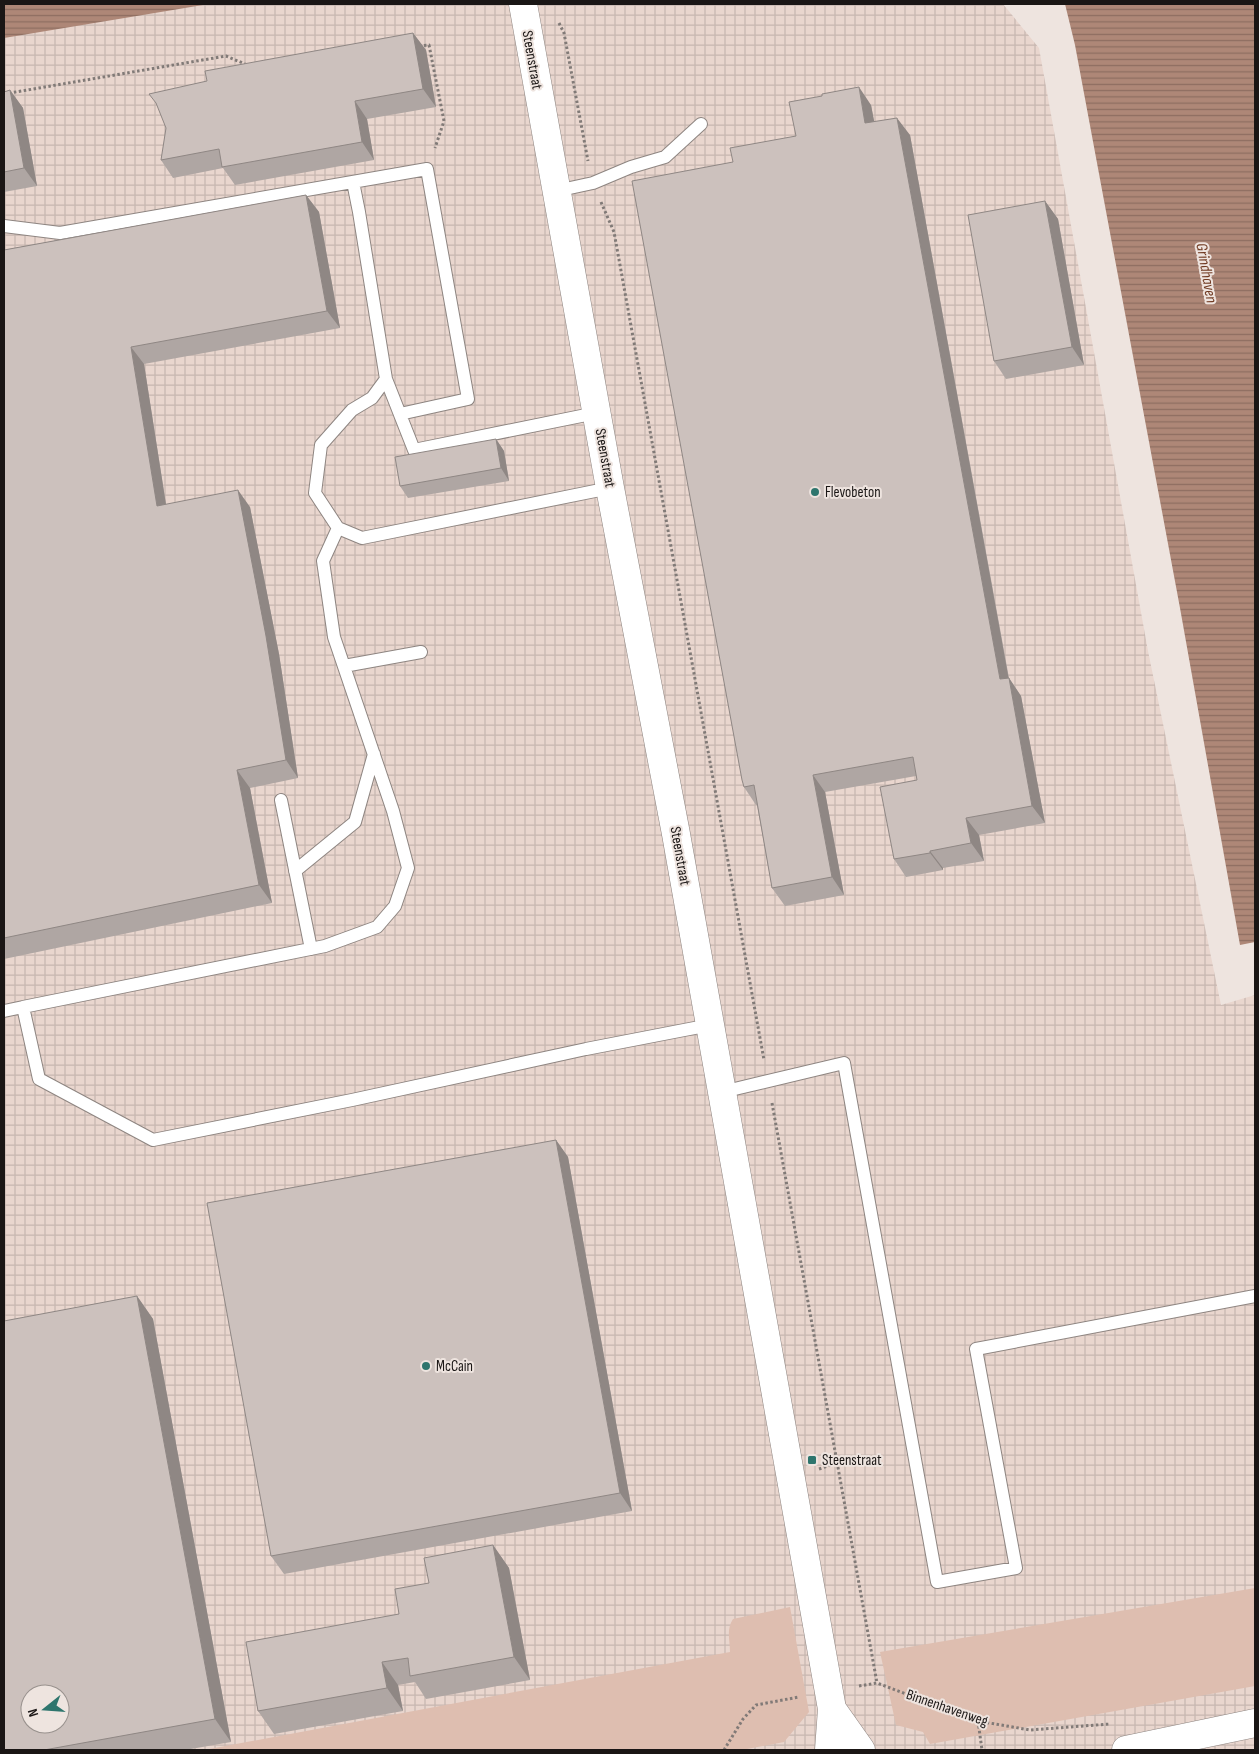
<svg xmlns="http://www.w3.org/2000/svg" width="1259" height="1754" viewBox="0 0 1259 1754" font-family="'Sofia Sans Condensed',sans-serif">
	<style>
		.industrial { fill: url(#industrial-grid); fill-rule: evenodd }
		.grass { fill: #debeb0 }
		.water { fill: url(#water-rules) }
		.lines { fill: none; stroke-linecap: round; stroke-linejoin: round }
		.service-casing { stroke: #8e8581; stroke-width: 14 }
		.tertiary-casing { stroke: #8e8581; stroke-width: 29 }
		.secondary-casing { stroke: #8e8581; stroke-width: 29 }
		.path { stroke: #817a77; stroke-width: 3; stroke-dasharray: 2.5 2.5; stroke-linecap: butt }
		.service { stroke: #fff; stroke-width: 12 }
		.tertiary { stroke: #fff; stroke-width: 28 }
		.secondary { stroke: #fff; stroke-width: 28 }
		.wall { fill: #afa6a3 }
		.shaded-wall { fill: #8f8784 }
		.building { fill: #ccc1bd; stroke: #8f8784; fill-rule: evenodd }
		.poi-dot { fill: #2e756d; stroke: #eee4df; stroke-width: 2 }
		.labels { text-anchor: middle; dominant-baseline: central; stroke-width: 4; stroke-linejoin: round; paint-order: stroke }
		.street-label { font-size: 15px; fill: #1a1615; stroke: #eee4df }
		.poi-label { font-size: 15px; fill: #1a1615; stroke: #eee4df; text-anchor: start }
		.water-label { font-size: 16px; font-style: italic; fill: #703a22; stroke: #eee4df }
	</style>
	<defs>
		<pattern id="industrial-grid" width="8" height="8" patternUnits="userSpaceOnUse" patternTransform="scale(1.25)"><rect width="8" height="8" fill="#e9d6ce"/><path d="M0 4h8M4 0v8" fill="none" stroke="#c7b7b0"/></pattern>
		<pattern id="water-rules" width="6" height="5" patternUnits="userSpaceOnUse" patternTransform="scale(1.25)"><rect width="6" height="5" fill="#ae8777"/><path d="M0 2.5h6" fill="none" stroke="#8d6d60"/></pattern>
	</defs>
	<rect width="100%" height="100%" fill="#eee4df"/>
	<path class="industrial" d="M4 4H1003L1039 48 1148 651 1221 1005 1255 995V1750H4ZM30 1694H60V1724H30Z"/>
	<path class="grass" d="M1255 1588V1686L930 1744 923 1732 896 1725 880 1652Z
		M790 1607 809 1712 784 1742 742 1750H204L730 1652C730 1640 726 1630 733 1619Z"/>
	<path class="water" d="M4 4H209L4 38Z
		M1065 4H1255V942L1240 945 1180 608 1075 45Z"/>
	<g class="lines">
		<defs>
			<path id="service" d="M353 182 359 212 386 379 372 398 352 410 321 445 315 493 338 528 362 538 610 488
				M556 191 593 183 631 167 665 157 701 124
				M4 226 60 233 427 169 468 399 400 414
				M386 379 414 450 596 413
				M344 666 421 652
				M281 800 311 949
				M295 871 355 822 374 754
				M23 1007 325 946 377 927 395 906 408 868 393 811 334 637 323 561 338 528
				M4 1011 23 1007 39 1079 153 1140 352 1100 586 1049 710 1025
				M722 1092 844 1063 937 1582 1016 1568 976 1349 1255 1296"/>
			<path id="tertiary" d="M523 4 610 488 676 834 832 1709 829 1750
				M832 1709 861 1750"/>
			<path id="secondary" d="M1126 1750 1255 1723"/>
		</defs>
		<use href="#service" class="service-casing"/>
		<use href="#tertiary" class="tertiary-casing"/>
		<use href="#secondary" class="secondary-casing"/>
		<path class="path" d="M559 23 564 33 588 161
			M419 46 429 45 444 121 435 148
			M4 94 226 56 245 64
			M601 202 614 232 764 1060
			M772 1103 877 1683
			M819 1469 837 1463
			M859 1686 877 1683 978 1721 1030 1730 1110 1724
			M978 1721 982 1750
			M724 1750 743 1719 756 1705 799 1697"/>
		<use href="#service" class="service"/>
		<use href="#tertiary" class="tertiary"/>
		<use href="#secondary" class="secondary"/>
	</g>
	<path class="wall" d="M413 33 426 50 436 107 367 119 374 160 235 185 223 168 173 178 161 160 207 81Z
		M10 90 23 108 37 186 4 192V92Z
		M871 105 874 122 910 135 1009 678 1021 696 1045 823 979 835 984 861 943 868V870L906 877 894 859 917 780 916 776 825 792 844 895 785 906 772 888 757 805H756L744 787 733 162Z
		M306 195 319 212 340 328 144 364 166 504 250 507 279 654 298 778 250 788 272 903 4 959V250Z
		M1045 201 1058 219 1084 365 1006 379 994 361Z
		M496 439 504 451 509 481 408 498 400 486Z
		M556 1140 568 1157 632 1511 284 1574 271 1556Z
		M137 1296 153 1319 231 1742 185 1750H4Z
		M493 1545 509 1568 530 1680 426 1699 415 1682 398 1685 403 1711 274 1734 258 1711 399 1614 429 1583Z"/>
	<path class="shaded-wall" d="M413 33 426 50 436 107 423 89Z
		M859 87 871 105 878 141 865 123Z
		M10 90 23 108 37 186 24 168Z
		M355 101 367 119 374 160 362 142Z
		M897 118 910 135 1012 697 1000 679Z
		M306 195 319 212 340 328 327 311Z
		M1045 201 1058 219 1084 365 1072 347Z
		M131 347 144 364 169 524 157 506Z
		M496 439 504 451 509 481 501 468Z
		M238 490 250 507 279 654 298 778 286 760Z
		M1009 678 1021 696 1045 823 1032 806Z
		M237 770 250 788 272 903 259 885Z
		M813 775 825 792 844 895 832 877Z
		M966 818 979 835 984 861 971 843Z
		M930 851 943 868V870L930 853Z
		M556 1140 568 1157 632 1511 620 1493Z
		M137 1296 153 1319 231 1742 215 1719Z
		M493 1545 509 1568 530 1680 514 1657Z
		M382 1662 398 1685 403 1711 387 1688Z"/>
	<path class="building" d="M413 33 423 89 355 101 362 142 222 167 219 149 161 160 166 128 156 103 149 94 207 81 205 71Z
		M859 87 865 123 897 118 1000 679 1009 678 1032 806 966 818 971 843 930 851V853L894 859 880 787 917 780 913 757 813 775 832 877 772 888 754 785 744 787 742 780 632 181 733 162 730 148 796 136 789 102 822 96V94Z
		M10 90 24 168 4 172V92Z
		M306 195 327 311 131 347 157 506 238 490 266 636 286 760 237 770 259 885 4 938V250Z
		M1045 201 1072 347 994 361 968 215Z
		M496 439 501 468 400 486 395 457Z
		M556 1140 620 1493 271 1556 207 1203Z
		M137 1296 215 1719 44 1750H4V1321ZM30 1694H60V1724H30Z
		M493 1545 514 1657 410 1676 408 1658 382 1662 387 1688 258 1711 246 1642 399 1614 395 1589 429 1583 424 1558Z"/>
	<g class="poi-dot">
		<circle cx="815" cy="492" r="5"/>
		<circle cx="426" cy="1366" r="5"/>
		<rect x="807" y="1455" width="10" height="10" rx="2.5"/>
	</g>
	<g class="labels">
		<g class="street-label">
			<text transform="translate(532 60) rotate(80)">Steenstraat</text>
			<text transform="translate(605 458) rotate(80)">Steenstraat</text>
			<text transform="translate(680 856) rotate(80)">Steenstraat</text>
			<text transform="translate(947 1708) rotate(19)">Binnenhavenweg</text>
		</g>
		<g class="poi-label">
			<text x="825" y="492">Flevobeton</text>
			<text x="436" y="1366">McCain</text>
			<text x="822" y="1460">Steenstraat</text>
		</g>
		<g class="water-label">
			<text transform="translate(1206 273) rotate(80)">Grindhaven</text>
		</g>
	</g>
	<rect width="1259" height="1754" fill="none" stroke="#1a1615" stroke-width="10"/>
	<g transform="translate(45 1709) rotate(253)"><circle r="24" fill="#eee4df" stroke="#99928e"/>
	<path d="M0-4L9 19L0 12L-9 19Z" fill="#2e756d"/>
	<text y="-8" font-size="14" font-weight="bold" text-anchor="middle" fill="#1a1615">N</text>
	</g>
</svg>
